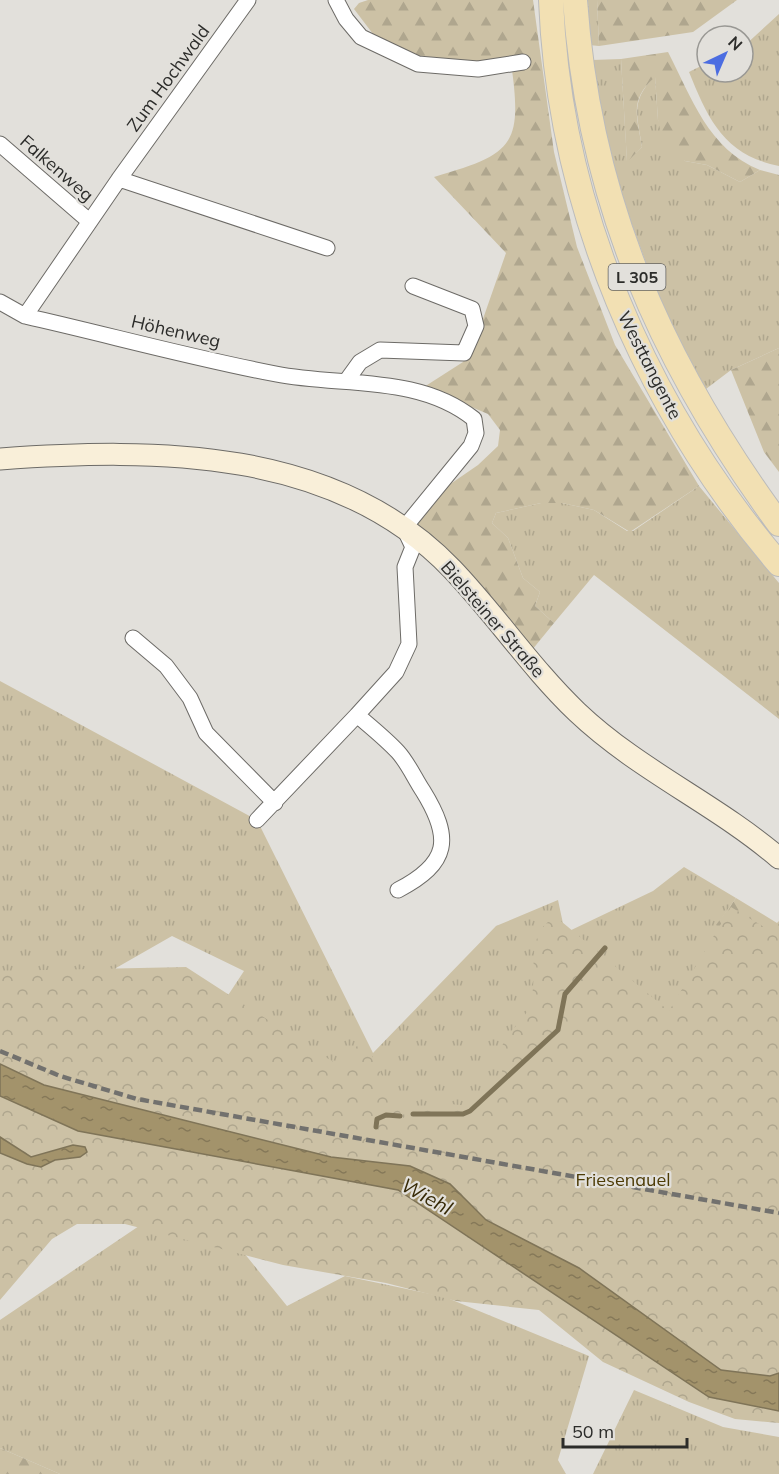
<svg xmlns="http://www.w3.org/2000/svg" width="779" height="1474" viewBox="0 0 779 1474" font-family="Mulish,sans-serif">
	<style>
		.grass { fill: url(#grass-tufts) }
		.forest { fill: url(#forest-firs) }
		.park { fill: url(#park-crowns) }
		.water { fill: url(#water-ripples); stroke: #7f7458; stroke-width: 1.5 }
		.lines { fill: none; stroke-linecap: round; stroke-linejoin: round }
		.stream { stroke: #7f7458; stroke-width: 5 }
		.street-casing { stroke: #6d6b67; stroke-width: 17 }
		.secondary-casing { stroke: #6d6b67; stroke-width: 23 }
		.primary-casing { stroke: #bbb; stroke-width: 26 }
		.street { stroke: #fff; stroke-width: 15 }
		.secondary { stroke: #f9efd9; stroke-width: 21 }
		.primary { stroke: #f2e0b3; stroke-width: 24 }
		.rail { stroke: #72716e; stroke-width: 4.5; stroke-dasharray: 9 4.5; stroke-linecap: butt }
		.labels { text-anchor: middle; dominant-baseline: central; stroke-width: 4.5; stroke-linejoin: round; paint-order: stroke }
		.shield { fill: #e2e0db; stroke: #63625f; stroke-width: 1.5 }
		.shield-label { font-size: 16px; font-weight: bold; fill: #2c2c2a }
		.street-label { font-size: 18px; fill: #2c2c2a; stroke: #e2e0db }
		.park-label { font-size: 18px; fill: #4d3b05; stroke: #e2e0db }
		.water-label { font-size: 20px; font-style: italic; fill: #372a07; stroke: #e2e0db }
	</style>
	<defs>
		<pattern id="grass-tufts" width="24" height="20" patternUnits="userSpaceOnUse" patternTransform="scale(1.5)"><rect width="24" height="20" fill="#ccc1a5"/><path d="M3 7l-1-3M5 7V3M7 7l1-3M15 17l-1-3M17 17v-4M19 17l1-3" fill="none" stroke="#afa68e"/></pattern>
		<pattern id="forest-firs" width="22" height="20" patternUnits="userSpaceOnUse" patternTransform="scale(1.5)"><rect width="22" height="20" fill="#ccc1a5"/><path d="M5 1l3.5 6h-7zM16 11l3.5 6h-7z" fill="#afa68e"/></pattern>
		<pattern id="park-crowns" width="20" height="18" patternUnits="userSpaceOnUse" patternTransform="scale(1.5)"><rect width="20" height="18" fill="#ccc1a5"/><path d="M2 6a3 3 0 1 1 6 0M12 15a3 3 0 1 1 6 0" fill="none" stroke="#afa68e"/></pattern>
		<pattern id="water-ripples" width="26" height="14" patternUnits="userSpaceOnUse" patternTransform="scale(1.5)"><rect width="26" height="14" fill="#a3936b"/><path d="M2 4q2-2 4 0t4 0M15 11q2-2 4 0t4 0" fill="none" stroke="#857858"/></pattern>
	</defs>
	<rect width="100%" height="100%" fill="#e2e0db"/>
	<path class="grass" d="M588 0H597L599 46 589 45Z
		M779 14V166C724 155 708 119 689 72L707 63V72H743V47Z
		M621 59 627 161 642 147C637 115 630 101 655 76L658 120 685 161 707 165 740 182 760 170 779 175V348L731 370 702 392 672 334 612 170 592 60Z
		M699 486 779 583V719L594 575 554 623 535 606 540 592 523 578 508 538 492 523 496 513 541 503H562L594 510 627 531H633Z
		M0 681 257 820 373 1053 496 926 558 900 565 933 653 891 684 867 736 898 717 925 750 961 779 1373 169 1085 244 971 172 936 116 968 69 1061 0 1031Z
		M139 1226 244 1253 287 1306 345 1276 445 1297 589 1356 558 1460 566 1474H60L0 1448V1320Z
		M634 1390 723 1427 779 1437V1474H593Z"/>
	<path class="forest" d="M368 0H533L554 152 577 247 615 345 699 486 630 532 594 510 562 503H541L496 513 492 523 508 538 523 578 540 592 535 606 554 623 532 650 480 587 418 526 417 518 446 487 478 465 498 446 500 430 488 414 424 387 463 362 477 336 506 253 434 177C513 154 523 146 511 63L426 65 373 34 354 9 359 3Z
		M597 0H737L693 32 599 46Z
		M668 52C692 98 708 149 760 170L740 182 707 165 685 161 664 147 658 120 655 77C629 100 637 116 642 147L627 162 621 59Z
		M779 348V472L764 452 731 370Z
		M736 898 777 923 779 921V973L750 961 716 925Z
		M0 1448 60 1474H0Z"/>
	<path class="park" d="M731 907 779 936V1423L735 1419 689 1402 603 1362 539 1310 456 1301 386 1283 283 1265 125 1224H77L52 1239 0 1300V971L186 967 341 1067 363 1038 403 1118C412 1113 421 1106 432 1104 453 1100 470 1114 488 1096 515 1071 493 1061 504 1042 511 1028 525 1020 530 1005 540 976 522 933 556 917L669 1011Z"/>
	<path class="water" d="M0 1064 44 1085 331 1157 410 1166 450 1184 486 1220 579 1268 721 1370 770 1376 779 1373V1411L709 1397 398 1190 78 1131 0 1096Z
		M0 1137 31 1157 73 1145 85 1147 87 1152 80 1157 55 1160 41 1167 27 1164 0 1153Z"/>
	<g class="lines">
		<path class="stream" d="M413 1114H463L470 1111 558 1030 565 994 605 948
			M376 1127 377 1119 386 1115 400 1116"/>
		<defs>
			<path id="street" d="M336 0 346 19 361 37 418 64 478 69 523 62
				M0 144 89 221
				M119 179 327 248
				M0 302 25 316C109 335 192 358 276 374 341 387 418 374 474 419L476 433 471 446 404 528 413 547 405 567 409 644 396 672 357 715C371 727 386 739 398 752 408 763 415 779 423 791 452 838 450 863 398 890
				M25 316 119 179 248 0
				M347 380 360 362 380 350 464 353 476 326 472 309 413 286
				M133 638 166 666 190 698 206 733 275 803
				M257 820 357 715"/>
			<path id="secondary" d="M0 459C155 448 335 447 452 569 496 615 531 668 577 712 638 770 716 804 779 858"/>
			<path id="primary" d="M551 0C559 207 646 408 779 564
				M575 0C589 201 661 363 779 524"/>
		</defs>
		<use href="#street" class="street-casing"/>
		<use href="#secondary" class="secondary-casing"/>
		<use href="#primary" class="primary-casing"/>
		<use href="#street" class="street"/>
		<use href="#secondary" class="secondary"/>
		<use href="#primary" class="primary"/>
		<path class="rail" d="M0 1051 60 1076 137 1099 779 1213"/>
	</g>
	<g class="labels">
		<rect class="shield" x="608.5" y="264" width="57" height="26" rx="4.5"/>
		<g class="shield-label">
			<text x="637" y="277">L 305</text>
		</g>
		<g class="street-label">
			<text transform="translate(168 78) rotate(-54)">Zum Hochwald</text>
			<text transform="translate(57 168) rotate(41)">Falkenweg</text>
			<text transform="translate(176 331) rotate(13)">Höhenweg</text>
			<text transform="translate(650 365) rotate(63)">Westtangente</text>
			<text transform="translate(493 619) rotate(49)">Bielsteiner Straße</text>
		</g>
		<g class="park-label">
			<text x="623" y="1179">Friesenauel</text>
		</g>
		<g class="water-label">
			<text transform="translate(427 1196) rotate(29)">Wiehl</text>
		</g>
	</g>
	<g transform="translate(725 54) rotate(44)"><circle r="28" fill="#e2e0db" stroke="#999894" stroke-width="1.5"/>
	<path d="M0-4.5L10 22L0 15L-10 22Z" fill="#4c6de1"/>
	<text y="-9" font-size="16" font-weight="bold" text-anchor="middle" fill="#2c2c2a">N</text>
	</g>
	<path d="M563 1438v9h124v-9" fill="none" stroke="#2c2c2a" stroke-width="3"/>
	<text x="572" y="1438" font-size="18" fill="#2c2c2a" stroke="#e2e0db" stroke-width="4.5" paint-order="stroke">50 m</text>
</svg>
